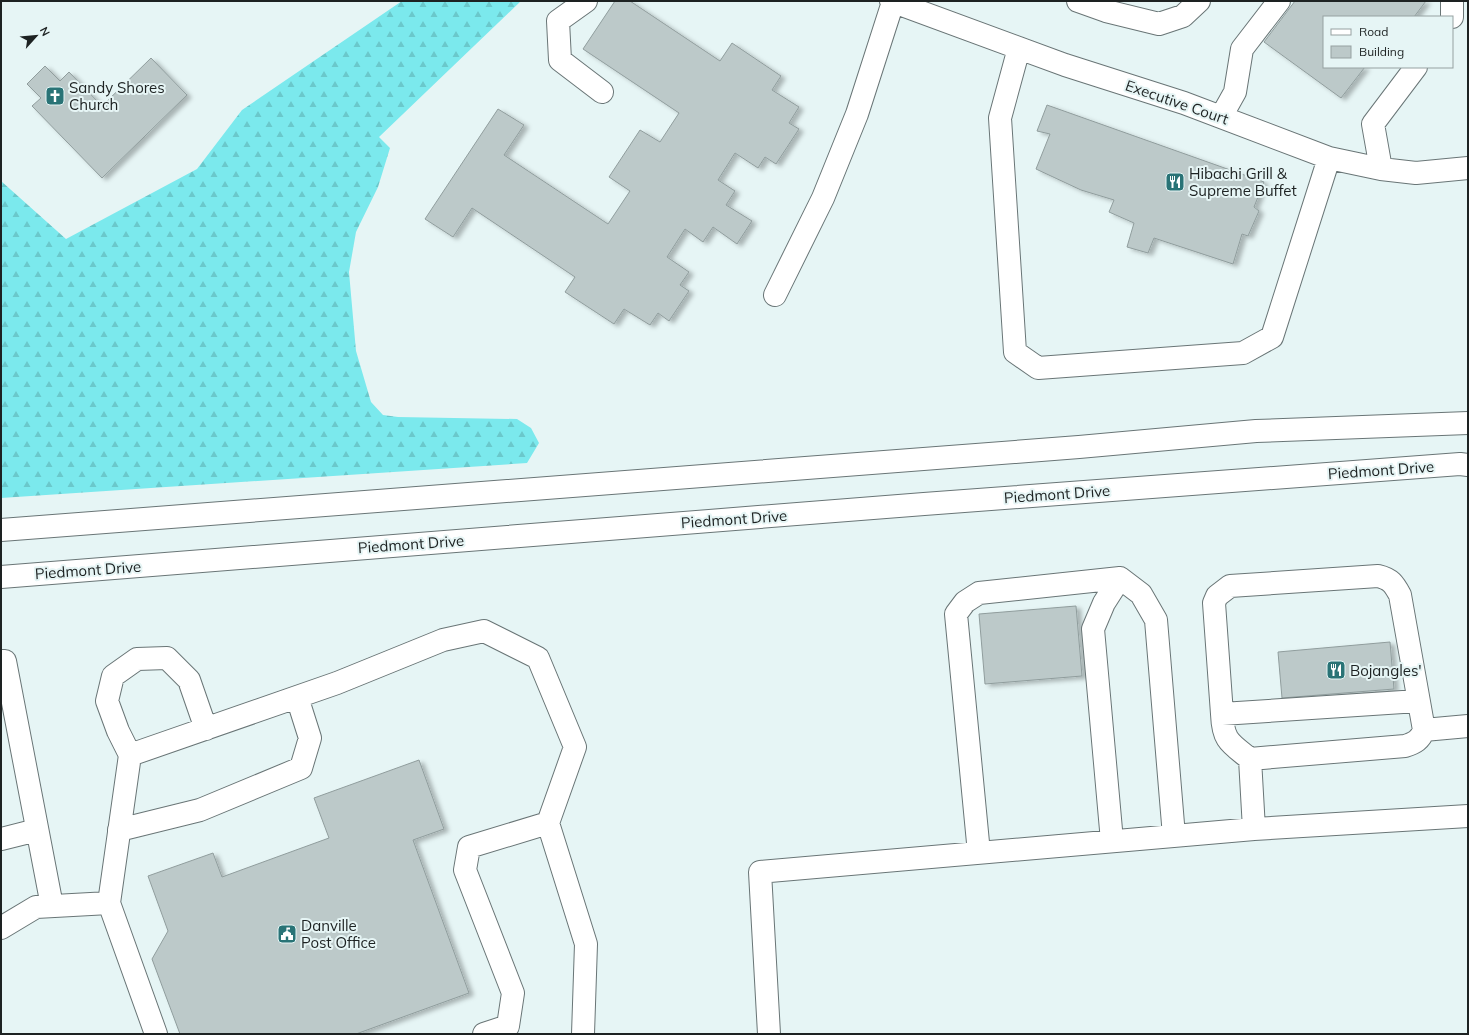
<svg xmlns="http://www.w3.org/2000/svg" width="1469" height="1035" viewBox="0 0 1469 1035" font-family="Mulish,sans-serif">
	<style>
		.forest { fill: url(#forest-firs) }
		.building { fill: #bcc9c9; stroke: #909d9d; filter: url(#shadow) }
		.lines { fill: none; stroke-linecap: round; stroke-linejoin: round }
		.minor-casing { stroke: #697576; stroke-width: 24 }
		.major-casing { stroke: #697576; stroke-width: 24 }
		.minor { stroke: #fff; stroke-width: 22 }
		.major { stroke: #fff; stroke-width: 22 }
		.labels { text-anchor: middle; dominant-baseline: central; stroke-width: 4; stroke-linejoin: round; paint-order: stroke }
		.poi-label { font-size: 15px; fill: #1d2222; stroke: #e6f5f5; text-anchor: start }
		.street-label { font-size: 15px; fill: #1d2222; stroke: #e6f5f5 }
	</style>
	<defs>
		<pattern id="forest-firs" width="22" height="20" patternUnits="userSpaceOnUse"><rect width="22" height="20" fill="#7be9ed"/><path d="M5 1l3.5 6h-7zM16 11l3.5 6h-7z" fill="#6ac8cb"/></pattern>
		<filter id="shadow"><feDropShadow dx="4.5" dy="2.5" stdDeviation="2" flood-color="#0004"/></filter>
	</defs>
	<rect width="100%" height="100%" fill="#e6f5f5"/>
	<path class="forest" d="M402 1H521L379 137 390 148 378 187 356 232 349 272 356 351 371 402 383 415 398 417 517 419 531 428 539 443 527 463 1 498V181L66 239 197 169 242 110Z"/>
	<path class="building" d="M615 1H630L720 61 732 43 781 76 772 90 799 107 789 123 799 129 776 164 765 157 758 168 735 153 718 180 735 191 726 205 752 221 737 244 713 227 703 242 685 229 667 257 689 272 680 285 689 291 669 321 658 313 650 325 624 309 614 324 565 292 575 277 472 208 453 237 425 219 498 109 524 125 504 155 608 224 630 191 609 177 640 130 660 142 679 113 583 49Z
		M1295 1H1426L1414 17H1324V67H1365L1341 98 1264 42Z
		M151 58 187 95 102 178 32 106 41 98 27 84 45 66 60 81 69 72 102 106Z
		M1047 105 1264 182 1254 207 1259 211 1248 236 1242 234 1233 264 1154 238 1148 253 1127 247 1134 223 1109 212 1114 200 1081 190 1036 169 1050 134 1037 131Z
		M1076 606 1082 676 985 684 979 614Z
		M1390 642 1394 689 1282 698 1278 652Z
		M419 760 444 829 413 840 469 993 356 1034H180L152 959 168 931 148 876 213 853 222 877 329 838 314 798Z"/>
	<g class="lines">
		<defs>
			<path id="minor" d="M586 1 558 21 560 60 602 92
				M891 1 1065 65 1184 103 1329 158 1381 169 1416 173 1468 168
				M1078 1 1106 11 1159 24 1183 16 1199 1
				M1452 17V1
				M1019 48 1000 118 1015 352 1038 368 1243 353 1272 337 1329 158
				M1221 117 1235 92 1242 49 1279 1
				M1381 169 1373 124 1416 67
				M775 295 823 198 857 114 893 2
				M1 661H5L52 906
				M1418 701 1222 714 1214 603 1217 596 1230 586 1378 576C1391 579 1394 584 1400 595L1424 730
				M1222 714C1223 741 1230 743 1250 759
				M1468 726 1424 730C1420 740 1415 743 1405 746L1250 759 1254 829 1468 816
				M130 755 118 731 107 701 113 676 137 659 167 658 189 680 206 729
				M119 830 200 810 301 768 310 738 297 697
				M1 839 37 830
				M1112 841 1093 629 1104 603 1120 578
				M979 853 956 614 965 602 979 593 1120 578 1141 594 1156 620 1174 836
				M1 928 36 907 109 903
				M156 1034 109 903 130 755 337 683 443 640 484 631 538 658 575 747 548 823 586 944 583 1034
				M484 1034 508 1026 513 993 465 870 469 847 548 823
				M769 1034 760 872 1254 829"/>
			<path id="major" d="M1 530 1079 447 1256 431 1468 423
				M1 577 924 504 1460 464 1468 465"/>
		</defs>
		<use href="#minor" class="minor-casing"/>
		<use href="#major" class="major-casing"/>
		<use href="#minor" class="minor"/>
		<use href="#major" class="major"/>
	</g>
	<defs>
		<symbol id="church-square" viewBox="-11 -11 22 22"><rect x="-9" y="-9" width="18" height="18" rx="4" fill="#297376" stroke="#e6f5f5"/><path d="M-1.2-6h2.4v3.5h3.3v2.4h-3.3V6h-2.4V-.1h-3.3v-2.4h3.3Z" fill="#fff"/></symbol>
		<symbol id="restaurant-square" viewBox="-11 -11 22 22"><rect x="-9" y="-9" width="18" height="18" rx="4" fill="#297376" stroke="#e6f5f5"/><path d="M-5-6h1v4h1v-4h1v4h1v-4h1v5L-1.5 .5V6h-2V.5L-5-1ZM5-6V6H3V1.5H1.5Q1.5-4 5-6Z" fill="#fff"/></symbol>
		<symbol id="civic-square" viewBox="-11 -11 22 22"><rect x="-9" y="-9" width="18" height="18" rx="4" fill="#297376" stroke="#e6f5f5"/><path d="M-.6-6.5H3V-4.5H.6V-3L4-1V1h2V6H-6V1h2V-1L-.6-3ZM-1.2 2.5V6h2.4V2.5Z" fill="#fff"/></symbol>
	</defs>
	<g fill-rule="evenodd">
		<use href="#church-square" x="44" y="85" width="22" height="22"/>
		<use href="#restaurant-square" x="1164" y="171" width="22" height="22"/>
		<use href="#restaurant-square" x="1325" y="659" width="22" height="22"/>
		<use href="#civic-square" x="276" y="923" width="22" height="22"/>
	</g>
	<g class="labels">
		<g class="poi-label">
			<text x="69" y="87">Sandy Shores<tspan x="69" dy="17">Church</tspan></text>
			<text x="1189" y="173">Hibachi Grill &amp;<tspan x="1189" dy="17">Supreme Buffet</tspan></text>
			<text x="1350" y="670">Bojangles'</text>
			<text x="301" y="925">Danville<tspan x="301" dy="17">Post Office</tspan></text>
		</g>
		<g class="street-label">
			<text transform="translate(1177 102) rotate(19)">Executive Court</text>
			<text transform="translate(1381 470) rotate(-4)">Piedmont Drive</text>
			<text transform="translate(1057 494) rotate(-4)">Piedmont Drive</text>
			<text transform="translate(734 519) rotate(-4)">Piedmont Drive</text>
			<text transform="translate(411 544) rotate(-4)">Piedmont Drive</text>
			<text transform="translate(88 570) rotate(-4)">Piedmont Drive</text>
		</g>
	</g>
	<rect width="1469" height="1035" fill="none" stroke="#1d2222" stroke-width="4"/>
	<rect x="1323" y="16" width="130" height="52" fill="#e6f5f5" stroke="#96a1a1"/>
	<rect x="1331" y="29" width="20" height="6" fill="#ffffff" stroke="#96a1a1"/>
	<text x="1359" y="36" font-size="12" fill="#1d2222">Road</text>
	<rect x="1331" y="46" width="20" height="12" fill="#bcc9c9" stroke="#96a1a1"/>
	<text x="1359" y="56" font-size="12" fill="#1d2222">Building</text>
	<g transform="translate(36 36) rotate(63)" stroke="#e6f5f5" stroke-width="3" paint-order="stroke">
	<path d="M0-3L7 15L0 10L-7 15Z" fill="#1d2222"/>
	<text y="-6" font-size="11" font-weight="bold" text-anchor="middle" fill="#1d2222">N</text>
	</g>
</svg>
